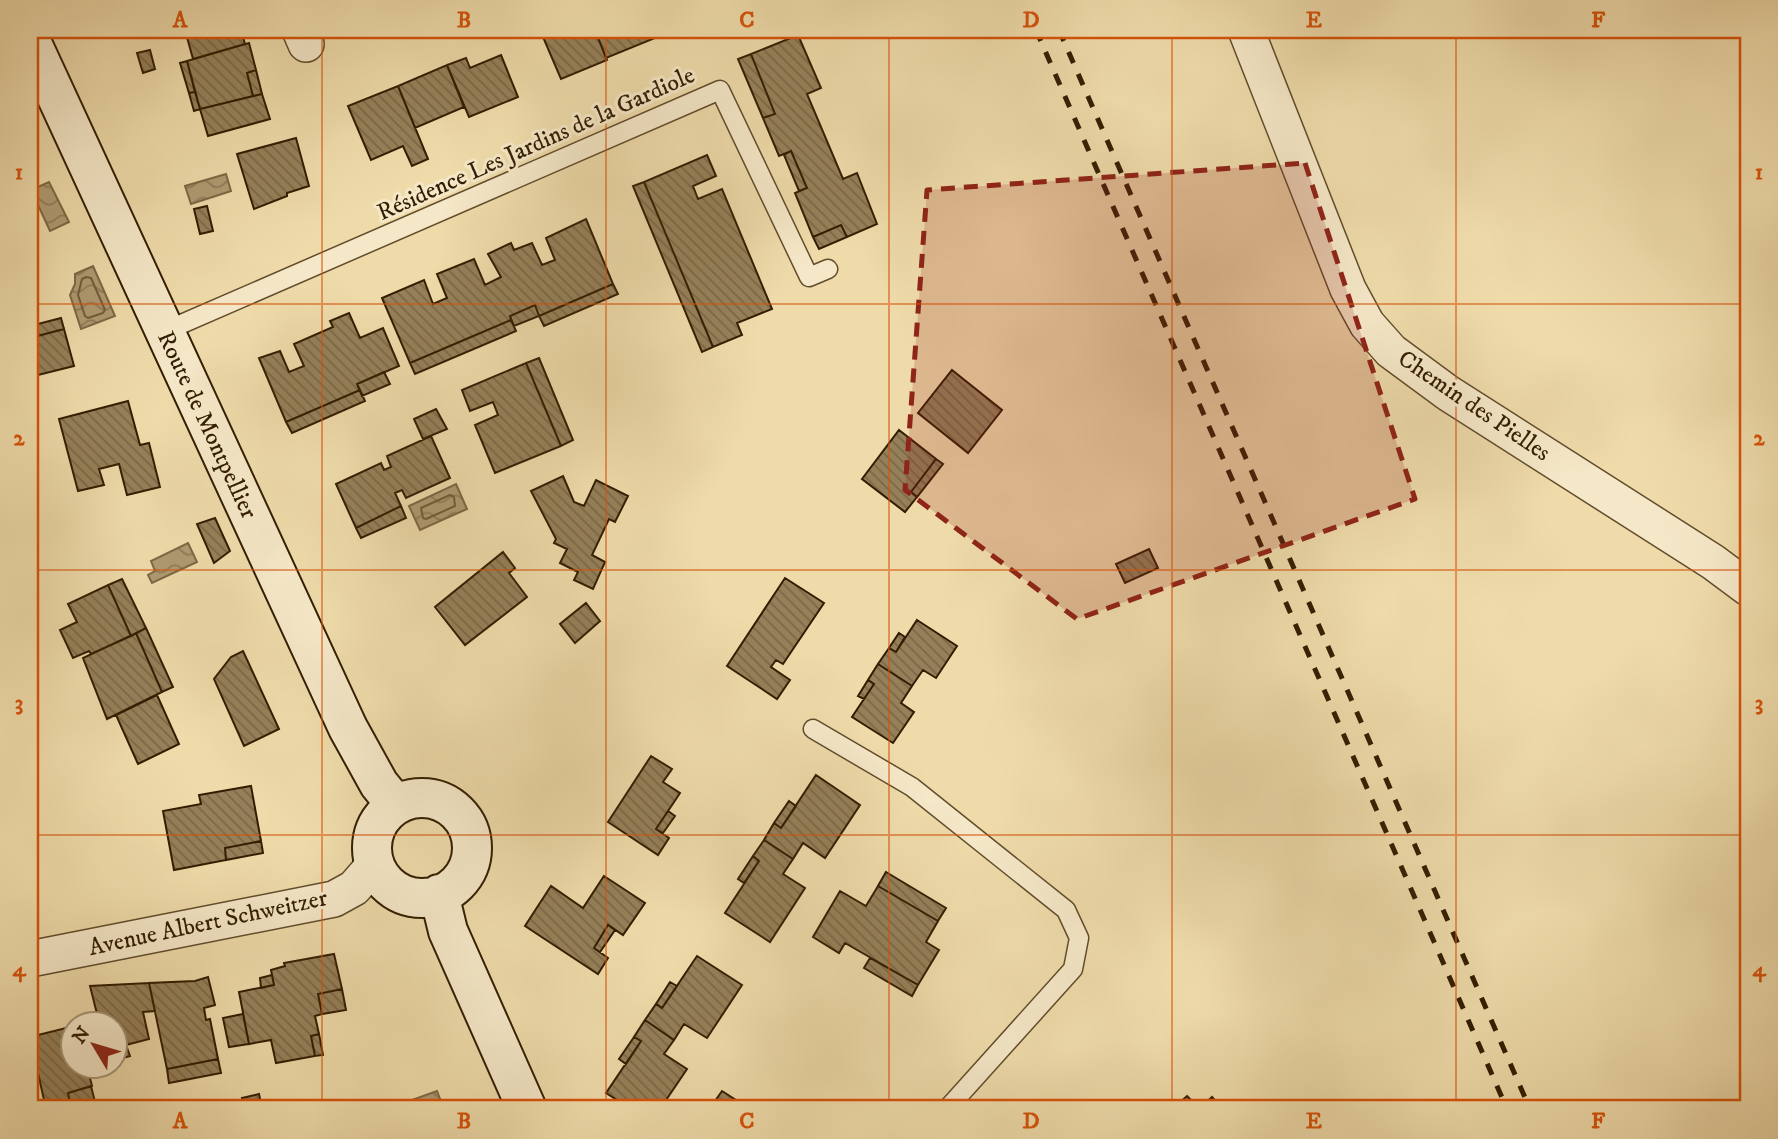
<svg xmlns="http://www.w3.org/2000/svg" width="1778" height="1139" viewBox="0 0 1778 1139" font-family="'IM FELL DW Pica',serif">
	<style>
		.water { fill: url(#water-waves); stroke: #7d6845; stroke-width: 2 }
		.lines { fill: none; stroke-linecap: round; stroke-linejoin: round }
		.shore { stroke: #715c3a; stroke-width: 2 }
		.building { fill: url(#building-back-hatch); stroke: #331d02; stroke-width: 2 }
		.service-casing { stroke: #624c2c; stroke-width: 21 }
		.minor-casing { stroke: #624c2c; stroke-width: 38 }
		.secondary-casing { stroke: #331d02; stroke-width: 42 }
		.service { stroke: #f5e8c8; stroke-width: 18 }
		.minor { stroke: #f5e8c8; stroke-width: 35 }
		.secondary { stroke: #f5e8c8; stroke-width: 38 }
		.rail { stroke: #331d02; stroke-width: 5; stroke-dasharray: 12 12; stroke-linecap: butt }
		.marked { fill: #8f2418; fill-opacity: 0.2; stroke: #8f2418; stroke-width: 5; stroke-dasharray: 14 9; stroke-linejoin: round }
		.grid { fill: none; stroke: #d6530b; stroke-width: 2; stroke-opacity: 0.55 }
		.labels { text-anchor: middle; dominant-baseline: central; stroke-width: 6; stroke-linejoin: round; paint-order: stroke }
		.street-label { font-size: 24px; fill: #331d02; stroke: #f5e8c8 }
		.neatline { fill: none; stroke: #d6530b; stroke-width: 2.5 }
		.grid-label { font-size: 23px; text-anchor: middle; font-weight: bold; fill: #d6530b }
	</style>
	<defs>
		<pattern id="water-waves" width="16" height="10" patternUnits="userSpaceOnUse" patternTransform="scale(1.75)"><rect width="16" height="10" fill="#af9a71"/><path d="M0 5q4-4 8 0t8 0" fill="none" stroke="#8f7d5b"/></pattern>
		<pattern id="building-back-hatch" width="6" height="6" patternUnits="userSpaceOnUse" patternTransform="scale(1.75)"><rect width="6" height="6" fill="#958059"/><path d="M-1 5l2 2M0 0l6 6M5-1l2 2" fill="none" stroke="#7a6847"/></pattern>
	</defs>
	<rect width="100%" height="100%" fill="#efdbaa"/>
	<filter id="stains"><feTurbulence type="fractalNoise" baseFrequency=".00286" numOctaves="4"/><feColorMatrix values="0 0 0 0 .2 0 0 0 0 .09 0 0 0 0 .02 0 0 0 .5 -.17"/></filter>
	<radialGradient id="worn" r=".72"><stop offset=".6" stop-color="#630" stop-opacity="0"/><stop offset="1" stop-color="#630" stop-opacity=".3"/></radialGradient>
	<path class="water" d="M226 174 231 191 191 204 185 186Z
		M49 182 69 222 50 231 31 190Z
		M93 266 115 316 81 329 70 295 75 284V274Z
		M456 484 467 509 420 530 409 506Z
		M188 543 197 562 152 583 148 575 155 571 151 561Z
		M437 1091 444 1109H387Z"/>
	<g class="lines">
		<path class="shore" d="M86 277 91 278 105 310 103 313 88 318 85 316 78 295 82 279Z
			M450 495 454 497 455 506 426 519 423 518 421 508Z"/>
	</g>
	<path class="building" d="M185 30H241L245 44 193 59Z
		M540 30H595L607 60 561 79Z
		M595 30H652L655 38 606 58Z
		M652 30H676L655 38Z
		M798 35 821 88 807 94 843 179 857 173 877 224 847 237 841 225 813 237 795 193 807 188 791 151 779 156 763 118 775 114 751 54Z
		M249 43 256 70 247 73 253 96 200 109 187 61Z
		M150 50 155 69 143 73 137 53Z
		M751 54 775 114 763 118 738 59Z
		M501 55 518 97 469 117 447 65 466 58 470 68Z
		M187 61 195 92 189 93 180 63Z
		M447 65 464 107 415 128 398 86Z
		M256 70 262 94 253 96 247 73Z
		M398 86 428 159 412 166 403 146 371 160 348 106Z
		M195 92 200 109 194 111 189 93Z
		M262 94 270 119 208 136 200 109Z
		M296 138 309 186 287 193V196L254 209 237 154Z
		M791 151 807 188 799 191 784 155Z
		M707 155 716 176 693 186 698 199 722 189 772 309 737 323 742 335 713 347 644 182Z
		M644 182 713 347 702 352 633 186Z
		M207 206 213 231 200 234 194 209Z
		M586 219 613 284 539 316 535 305 510 316 511 320 410 363 382 298 424 280 433 304 447 298 437 274 474 259 485 285 501 277 488 254 511 243 514 250 532 243 542 265 555 260 546 238Z
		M841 225 847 237 819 249 813 237Z
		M613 284 618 294 544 326 539 316Z
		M535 305 539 316 514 326 510 316Z
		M349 313 360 338 383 328 399 366 357 384 360 390 286 422 259 358 280 351 289 372 304 366 294 344 333 327 330 321Z
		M61 318 64 329 30 338V326Z
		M511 320 516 331 415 374 410 363Z
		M64 329 74 366 30 377V338Z
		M539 358 573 440 561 446 526 363Z
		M526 363 561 446 495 473 475 425 498 415 493 402 470 411 462 390Z
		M952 370 1002 410 968 453 918 413Z
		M384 372 390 384 362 396 357 384Z
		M360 390 365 401 292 433 286 422Z
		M128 401 140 445 149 443 160 487 127 495 119 464 99 469 104 485 78 491 59 419Z
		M436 409 447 429 423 439 414 419Z
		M899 430 936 459 911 492 917 497 905 512 862 479Z
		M431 436 450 478 406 498 402 490 395 493 401 506 356 528 336 484 381 463 384 470 391 467 387 456Z
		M936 459 943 464 917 497 911 492Z
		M563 476 574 502 584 506 596 480 628 496 615 522 609 519 592 555 605 562 593 589 574 580 578 572 560 563 567 549 554 543 556 539 531 491Z
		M401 506 406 518 361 538 356 528Z
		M215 518 230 551 214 563 197 524Z
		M1149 549 1158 568 1125 583 1116 564Z
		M503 552 515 568 509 573 527 597 465 645 435 607Z
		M785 578 824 603 783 664 776 660 771 667 790 680 777 699 727 666Z
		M122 579 146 628 131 636 108 585Z
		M108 585 131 636 91 654 89 651 73 658 60 630 77 622 68 604Z
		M586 603 600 621 575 643 560 624Z
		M917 620 957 646 936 678 923 670 912 686 878 664 889 648 896 652Z
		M146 628 173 687 162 692 136 633Z
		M136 633 162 692 107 719 83 658Z
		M899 633 905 637 896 652 889 648Z
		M243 651 279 729 244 746 214 679 231 657Z
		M878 664 912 686 901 703 914 712 893 743 852 717 874 684 868 680Z
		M868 680 874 684 864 699 858 696Z
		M157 695 179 744 138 764 116 715Z
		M651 756 672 769 663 782 680 793 656 829 669 838 658 855 608 822Z
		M816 775 860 805 825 858 803 843 793 859 764 840 774 823 781 828Z
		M251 786 261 841 225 848 226 860 174 870 163 811 201 804 199 795Z
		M789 801 796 806 781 828 774 823Z
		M668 811 675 816 663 833 656 829Z
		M764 840 793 859 783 874 805 888 770 942 725 913 759 861 753 856Z
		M261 841 263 853 226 860 225 848Z
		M753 856 759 861 744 883 738 879Z
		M886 872 946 908 938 921 878 886Z
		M604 876 645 903 623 935 608 925 594 948 608 958 598 974 525 926 551 886 583 908Z
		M878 886 938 921 926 942 939 950 918 985 845 943 839 953 813 937 840 891 866 906Z
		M608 925 615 930 600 952 594 948Z
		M334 954 342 989 318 994 322 1014 315 1016 319 1034 311 1036 315 1056 276 1063 271 1040 249 1044 239 992 274 985 271 970 285 966 284 963Z
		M697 956 742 985 707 1038 684 1024 674 1040 645 1020 656 1004 662 1008Z
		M870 958 918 985 912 996 864 968Z
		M272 975 274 985 261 988 260 978Z
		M208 977 215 1005 204 1008 206 1020 210 1019 218 1059 167 1069 149 983 195 981Z
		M670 982 677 986 662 1008 656 1004Z
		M149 983 155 1011 143 1012 149 1039 126 1045 130 1056 116 1060V1024H79L98 1018 90 986Z
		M342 989 346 1010 322 1014 318 994Z
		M243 1014 249 1044 229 1047 223 1018Z
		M645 1020 674 1040 664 1054 687 1069 660 1109H631L606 1093 641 1041 634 1037Z
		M74 1026V1066H87L92 1086 68 1093 70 1104 46 1109 30 1037Z
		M319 1034 323 1055 315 1056 311 1036Z
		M634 1037 641 1041 626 1064 619 1059Z
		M218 1059 221 1073 169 1083 167 1069Z
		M91 1086 95 1102 71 1108 68 1093Z
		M722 1091 750 1109H728L715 1101Z
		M259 1094 262 1109H245L242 1098Z
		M1187 1096 1200 1109H1170L1168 1106 1174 1101 1178 1104Z
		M1212 1097 1218 1104 1212 1109H1199Z"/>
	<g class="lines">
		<defs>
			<path id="service" d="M163 332 720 90 809 277 828 269
				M813 729 912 787 1066 910 1079 938 1073 969 947 1109"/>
			<path id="minor" d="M300 30 306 44
				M1246 30 1348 289 1367 324 1391 351 1448 393 1713 562 1748 588
				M30 959 334 899 354 888 374 865"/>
			<path id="secondary" d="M30 39 348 728 379 784 396 805
				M372 848a50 50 0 1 1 100 0a50 50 0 1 1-100 0Z
				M439 894 448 931 527 1109"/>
		</defs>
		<use href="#service" class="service-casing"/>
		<use href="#minor" class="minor-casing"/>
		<use href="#secondary" class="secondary-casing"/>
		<use href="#service" class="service"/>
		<use href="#minor" class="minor"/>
		<use href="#secondary" class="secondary"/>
		<path class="rail" d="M1036 30 1507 1109
			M1059 30 1530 1109"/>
	</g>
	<path class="marked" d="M1305 163 1415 499 1077 619 905 490 927 190Z"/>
	<path class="grid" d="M322 30V1109M606 30V1109M889 30V1109M1172 30V1109M1456 30V1109M30 304H1748M30 570H1748M30 835H1748"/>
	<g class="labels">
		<g class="street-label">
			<text transform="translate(536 144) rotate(-24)">Résidence Les Jardins de la Gardiole</text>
			<text transform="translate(1474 406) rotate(34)">Chemin des Pielles</text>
			<text transform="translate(207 425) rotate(65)">Route de Montpellier</text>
			<text transform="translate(208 923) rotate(-12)">Avenue Albert Schweitzer</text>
		</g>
	</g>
	<rect width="1778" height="1139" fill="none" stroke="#efdbaa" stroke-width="77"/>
	<g transform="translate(94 1045) rotate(308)"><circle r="33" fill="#f5e8c8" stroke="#a79779" stroke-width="2"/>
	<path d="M0-5L12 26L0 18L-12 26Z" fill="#8f2418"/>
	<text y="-10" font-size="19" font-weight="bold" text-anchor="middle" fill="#331d02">N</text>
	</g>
	<rect x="38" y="38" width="1702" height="1062" class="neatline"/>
	<g class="grid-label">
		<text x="180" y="27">A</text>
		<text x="464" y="27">B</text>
		<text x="747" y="27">C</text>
		<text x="1031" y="27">D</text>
		<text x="1314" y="27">E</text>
		<text x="1598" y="27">F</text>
		<text x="19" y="179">1</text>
		<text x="1759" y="179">1</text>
		<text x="19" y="445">2</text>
		<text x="1759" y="445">2</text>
		<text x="19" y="710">3</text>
		<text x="1759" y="710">3</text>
		<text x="19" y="976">4</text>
		<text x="1759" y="976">4</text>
		<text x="180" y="1128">A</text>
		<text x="464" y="1128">B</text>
		<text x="747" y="1128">C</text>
		<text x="1031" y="1128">D</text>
		<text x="1314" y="1128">E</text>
		<text x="1598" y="1128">F</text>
	</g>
	<rect width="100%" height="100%" filter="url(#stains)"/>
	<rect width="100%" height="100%" fill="url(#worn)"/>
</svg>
